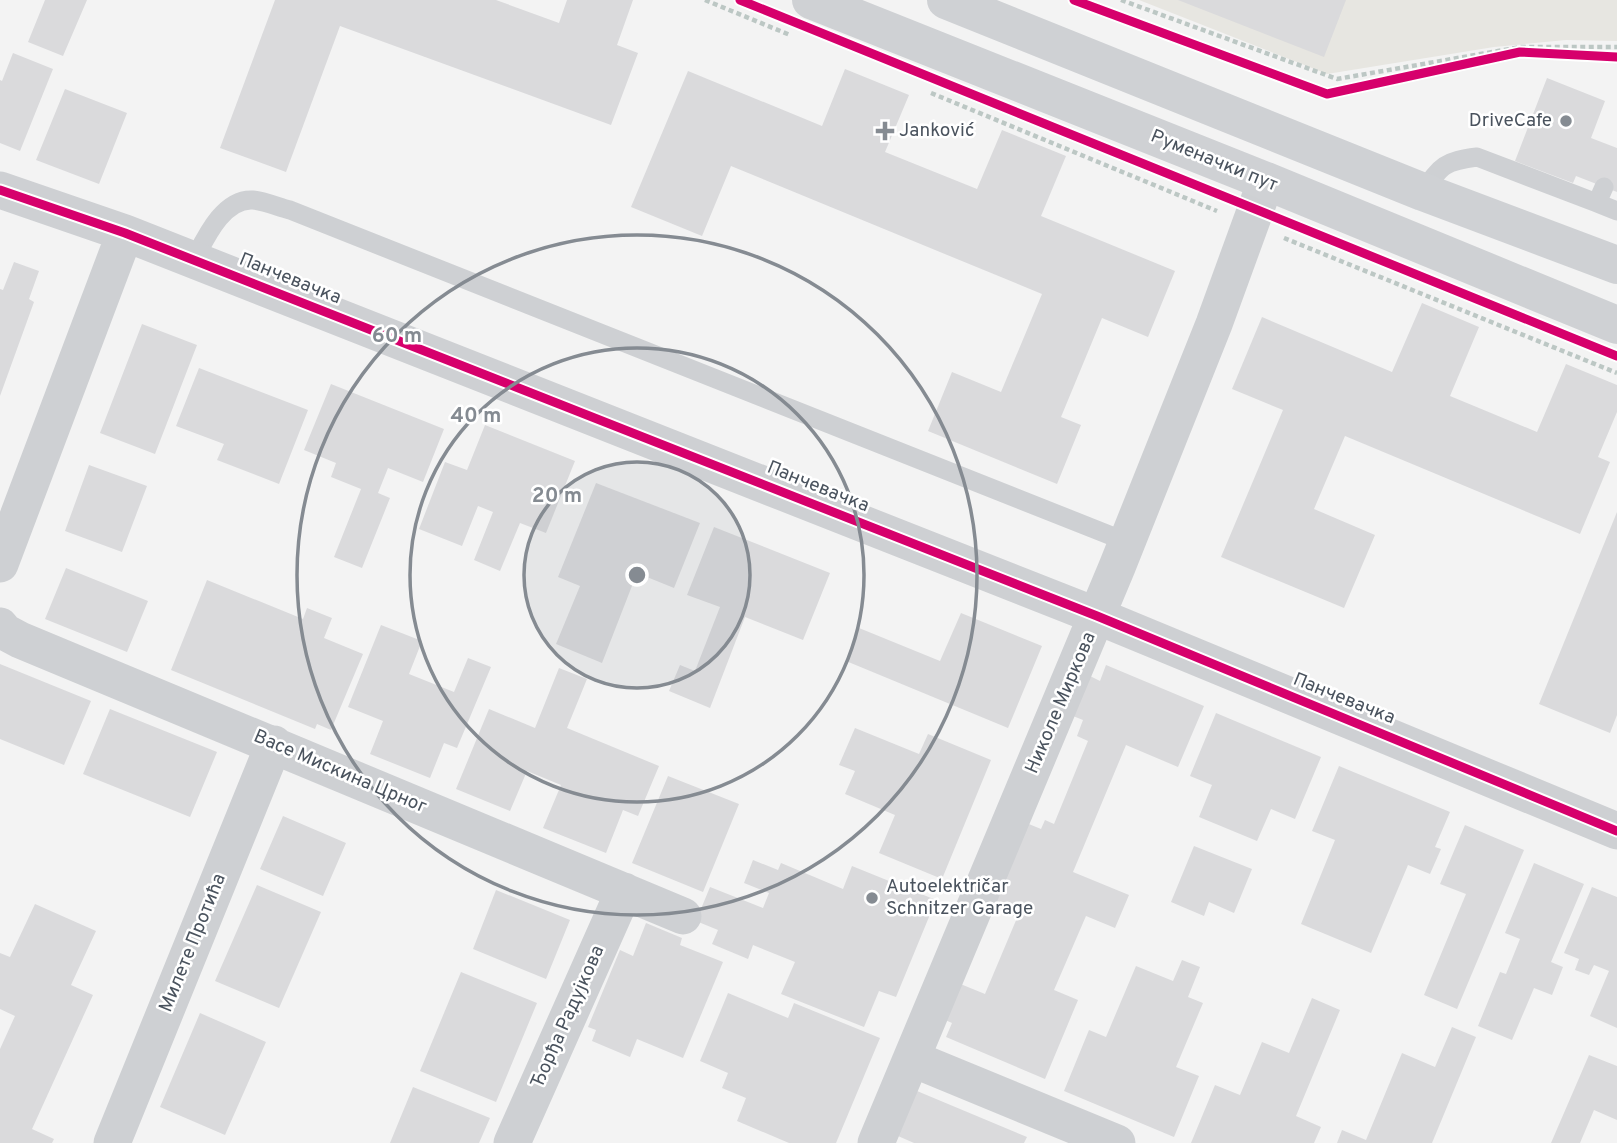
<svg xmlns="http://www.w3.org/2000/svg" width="1617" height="1143" viewBox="0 0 1617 1143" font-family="Overpass,sans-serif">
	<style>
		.commercial { fill: #e7e6e1 }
		.building { fill: #dadadc }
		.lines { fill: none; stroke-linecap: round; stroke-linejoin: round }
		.path { stroke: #bcc7c4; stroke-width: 4.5; stroke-dasharray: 5 3.5; stroke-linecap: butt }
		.service { stroke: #ced0d3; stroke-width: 19 }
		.minor { stroke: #ced0d3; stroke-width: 37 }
		.secondary { stroke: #cfd1d4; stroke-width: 38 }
		.cycleway-casing { stroke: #fff; stroke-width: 13 }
		.cycleway { stroke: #d6006c; stroke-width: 9 }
		.ring { fill: none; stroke: #858b92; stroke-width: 3.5 }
		.poi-dot { fill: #858b92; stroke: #fff; stroke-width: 2.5 }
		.labels { text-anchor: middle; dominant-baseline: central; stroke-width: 5; stroke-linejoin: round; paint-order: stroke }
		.poi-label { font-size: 19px; fill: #4a535e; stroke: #fff; text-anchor: start }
		.street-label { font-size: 19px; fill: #4a535e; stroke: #fff }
		.centre { fill: #858b92; stroke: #fff; stroke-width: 3.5 }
		.ring-label { font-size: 21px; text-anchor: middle; font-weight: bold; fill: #858b92; stroke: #fff; stroke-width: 5; stroke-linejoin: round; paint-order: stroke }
	</style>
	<rect width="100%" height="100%" fill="#f3f3f3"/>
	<path class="commercial" d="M1139 0H1617V41L1566 40 1494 47 1327 74Z"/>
	<path class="building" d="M45 0H87L63 56 28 42Z
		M275 0H496L559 23 567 0H633L617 45 638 53 611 125 340 26 286 172 220 148Z
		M1178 0H1346L1324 57Z
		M13 53 53 69 20 151 0 143V80L2 81Z
		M845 69 909 95 885 152 977 189 1002 130 1066 156 1041 216 1175 271 1148 337 1102 318 1061 417 1081 425 1057 484 928 431 952 372 1001 392 1042 294 731 166 702 236 631 207 688 71 822 126Z
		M1547 78 1605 101 1591 138 1617 148V192L1576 176 1573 183 1515 161Z
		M65 89 127 113 99 184 36 160Z
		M14 262 39 271 29 299 34 302 0 396V289L3 290Z
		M1422 303 1479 327 1450 396 1537 432 1566 364 1617 385V412L1598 457 1610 462 1580 534 1345 436 1314 509 1375 535 1344 608 1221 557 1283 410 1232 389 1262 317 1392 372Z
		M142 324 197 345 155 454 100 433Z
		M199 368 308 410 279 484 217 460 224 444 176 426Z
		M331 384 444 429 423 482 388 468 378 493 390 498 362 568 334 557 361 489 331 477 336 463 304 450Z
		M485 425 575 461 546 533 520 523 500 571 474 560 493 512 478 506 462 546 419 529 445 462 467 470Z
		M89 465 147 486 122 552 65 531Z
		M596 483 700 523 674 588 637 573 602 663 556 644 580 586 558 577Z
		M1617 512V715L1610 733 1539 704Z
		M714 527 830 573 803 640 745 617 710 708 669 691 680 665 695 671 720 607 687 595Z
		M66 568 148 601 127 652 45 619Z
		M207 580 303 619 307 608 332 618 324 638 363 654 331 730 317 724 315 729 171 670Z
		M961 613 1042 646 1008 728 846 661 859 628 940 661Z
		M381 625 422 641 409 674 454 692 468 658 491 667 457 748 444 743 430 778 370 754 383 721 348 707Z
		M0 664 91 701 64 765 0 739Z
		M1106 665 1204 706 1178 767 1126 745 1073 872 1129 895 1115 928 1086 916 1054 990 1078 1000 1045 1079 946 1037 952 1023 943 1019 958 983 985 994 1017 918 990 907 1019 820 1041 829 1045 820 1054 824 1088 741 1077 736 1083 720 1073 716 1090 676 1100 681Z
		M559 668 587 679 567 728 659 766 638 816 623 810 606 853 543 828 561 785 527 771 510 811 456 789 489 709 535 728Z
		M110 709 217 752 190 817 83 774Z
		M1216 713 1321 757 1295 819 1271 809 1257 841 1199 817 1212 785 1190 776Z
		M855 728 919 754 928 734 991 760 942 879 879 853 895 815 845 794 855 771 839 765Z
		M1339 766 1450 812 1435 847 1441 849 1430 874 1408 865 1371 953 1301 924 1335 840 1312 831Z
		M668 776 739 804 703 892 632 863Z
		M283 816 346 843 323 896 260 869Z
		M1465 825 1524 850 1457 1009 1424 995 1466 894 1440 884Z
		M1194 846 1252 869 1234 913 1209 902 1204 916 1171 902Z
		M753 860 778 870 781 863 843 889 852 866 936 900 896 997 879 991 864 1027 781 994 795 962 753 945 748 959 712 944 718 930 696 921 710 887 763 908 769 893 744 883Z
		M1534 863 1584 884 1551 962 1563 967 1552 995 1534 988 1512 1040 1478 1026 1500 972 1506 974 1520 939 1505 933Z
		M257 885 321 912 279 1008 215 981Z
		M1592 887 1617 897V1028L1590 1016 1609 971 1594 965 1589 975 1575 970 1579 959 1564 953Z
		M496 890 570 920 546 979 473 949Z
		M35 904 96 931 71 985 93 995 32 1129 54 1139 52 1143H0V1049L15 1016 0 1009V953L10 957Z
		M646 923 682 938 680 945 723 962 683 1058 637 1039 630 1057 592 1041 596 1030 588 1027 620 950 633 956Z
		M1182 960 1200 967 1188 997 1203 1003 1176 1067 1199 1076 1174 1137 1064 1091 1089 1030 1106 1037 1136 966 1173 981Z
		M461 972 537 1003 496 1102 420 1071Z
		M728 993 788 1018 794 1003 880 1038 836 1143H789L737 1121 746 1098 722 1088 728 1073 700 1061Z
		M1312 998 1340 1010 1296 1116 1321 1127 1314 1143H1191L1215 1085 1240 1095 1262 1042 1289 1053Z
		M200 1013 266 1042 225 1135 160 1107Z
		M1452 1027 1476 1037 1432 1143H1337L1342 1130 1366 1140 1402 1053 1435 1067Z
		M1589 1055 1617 1066V1120L1594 1110 1580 1143H1551Z
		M413 1087 490 1118 479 1143H390Z
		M917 1091 1027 1137 1024 1143H914L898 1136Z"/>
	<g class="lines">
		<path class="path" d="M705 0 790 35
			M1121 0 1337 79 1521 47H1617
			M931 93 1217 211
			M1284 238 1617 373"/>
		<path class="service" d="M1423 192C1441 165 1445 161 1477 157L1597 203 1604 187
			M1597 203 1617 211
			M194 260C205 239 223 198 253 200 265 201 278 207 290 210L1127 542"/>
		<path class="minor" d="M0 190 125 233 1097 616 1617 831
			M0 564 125 233
			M0 626 5 632 20 640 683 916
			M913 1059 1117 1143
			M112 1143 274 744
			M512 1143 624 891
			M876 1143 1117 567 1214 324 1266 181"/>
		<path class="secondary" d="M811 0 1266 181 1617 325
			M946 0 1423 192 1617 265"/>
		<defs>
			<path id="cycleway" d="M740 0 1617 356
				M1074 0 1327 94 1520 52 1617 57
				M0 190 125 233 1097 616 1617 831"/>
		</defs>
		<use href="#cycleway" class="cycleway-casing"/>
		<use href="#cycleway" class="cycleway"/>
	</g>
	<circle cx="637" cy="575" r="113" fill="#858b92" fill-opacity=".12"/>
	<g class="ring">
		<circle cx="637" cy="575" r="113"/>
		<circle cx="637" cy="575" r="227"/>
		<circle cx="637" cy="575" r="340"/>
	</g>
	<g class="poi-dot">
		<circle cx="1566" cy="121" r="7"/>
		<path d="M881.5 120.5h7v7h7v7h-7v7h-7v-7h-7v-7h7z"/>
		<circle cx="872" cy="898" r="7"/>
	</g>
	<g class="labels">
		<g class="poi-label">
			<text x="1552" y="121" text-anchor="end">DriveCafe</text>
			<text x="899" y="131">Janković</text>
			<text x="886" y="887">Autoelektričar<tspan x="886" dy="22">Schnitzer Garage</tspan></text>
		</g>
		<g class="street-label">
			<text transform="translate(1214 161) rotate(22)">Руменачки пут</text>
			<text transform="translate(290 279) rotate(22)">Панчевачка</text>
			<text transform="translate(818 487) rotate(22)">Панчевачка</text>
			<text transform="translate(1344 699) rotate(22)">Панчевачка</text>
			<text transform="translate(1061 703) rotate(-67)">Николе Миркова</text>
			<text transform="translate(340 772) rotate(23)">Васе Мискина Црног</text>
			<text transform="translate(193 943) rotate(-68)">Милете Протића</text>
			<text transform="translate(568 1017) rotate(-66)">Ђорђа Радујкова</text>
		</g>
	</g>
	<circle cx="637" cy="575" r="10" class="centre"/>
	<g class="ring-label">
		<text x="397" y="342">60 m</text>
		<text x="476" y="422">40 m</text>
		<text x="557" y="502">20 m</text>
	</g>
</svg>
